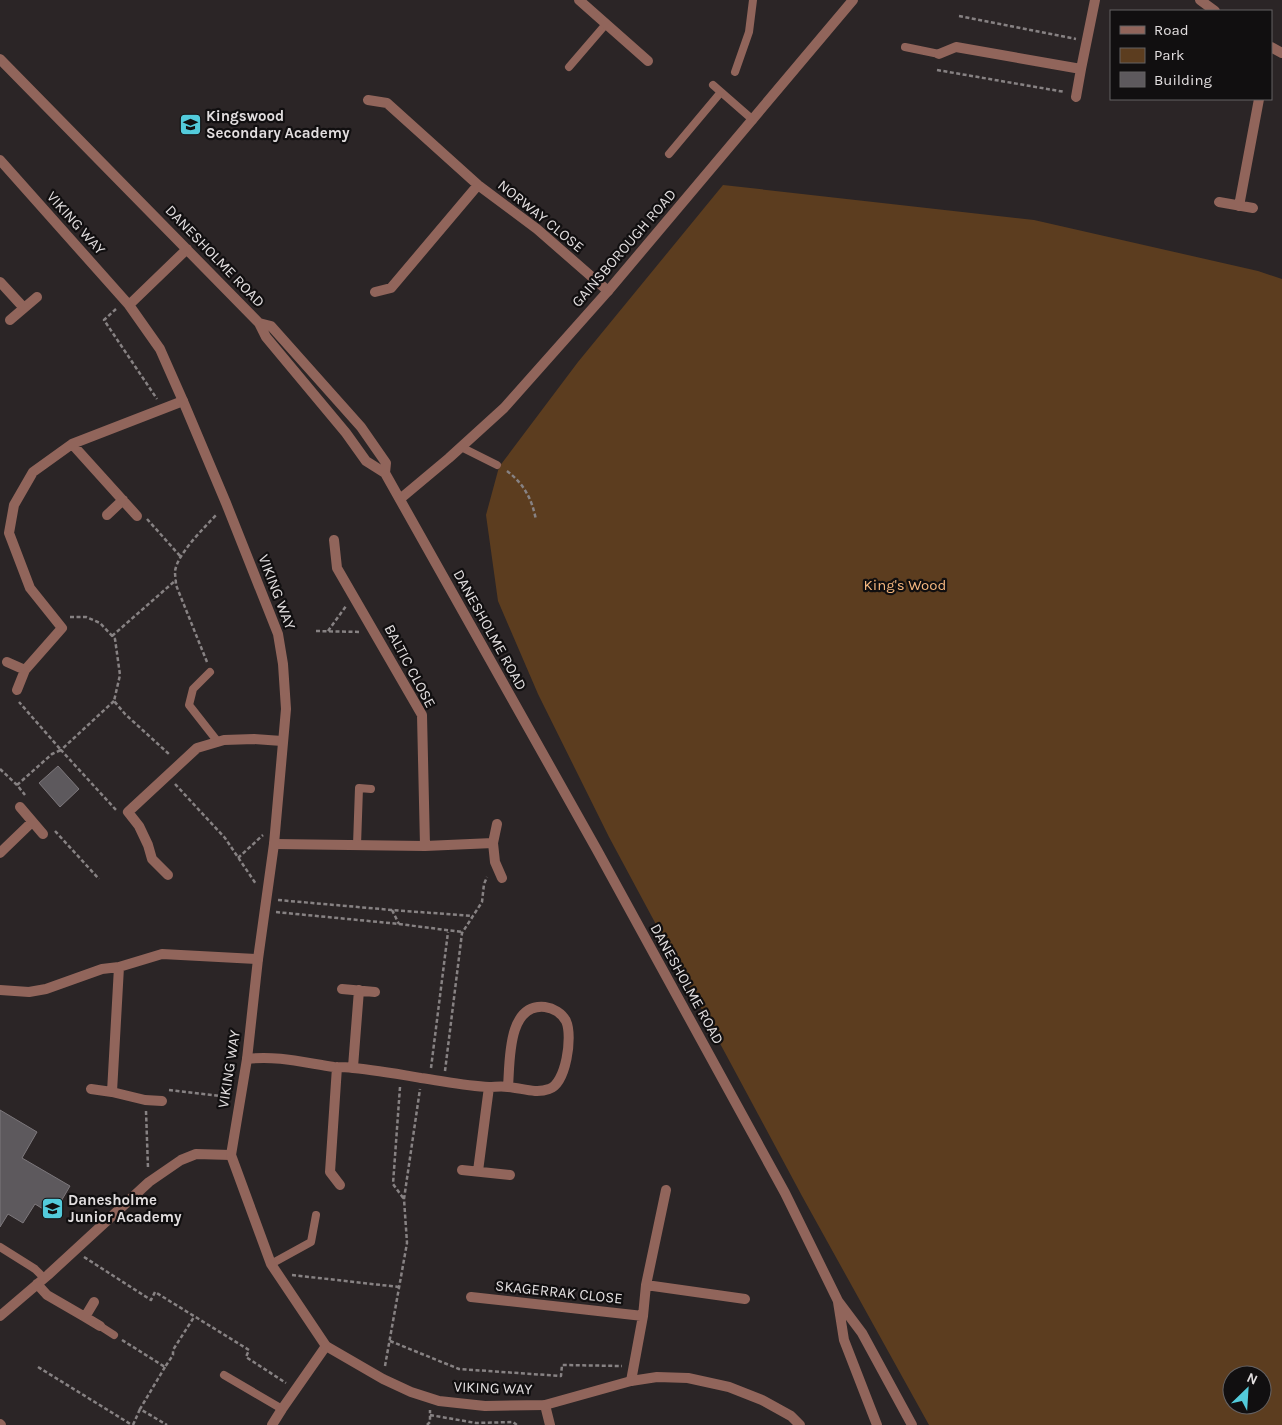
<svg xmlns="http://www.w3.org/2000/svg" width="1282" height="1425" viewBox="0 0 1282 1425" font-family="Karla,sans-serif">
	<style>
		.green { fill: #5c3d1f; fill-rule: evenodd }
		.building { fill: #5d595d; stroke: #7d787c }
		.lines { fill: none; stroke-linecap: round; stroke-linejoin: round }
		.path { stroke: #878283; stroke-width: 2.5; stroke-dasharray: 4 2.5; stroke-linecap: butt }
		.service { stroke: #91655b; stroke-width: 8 }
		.minor { stroke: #91655b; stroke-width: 10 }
		.tertiary { stroke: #91655b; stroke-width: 10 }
		.labels { text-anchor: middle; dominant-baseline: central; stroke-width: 4.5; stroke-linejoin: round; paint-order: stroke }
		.poi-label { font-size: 15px; font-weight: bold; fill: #e2dedf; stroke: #110f10; text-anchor: start }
		.street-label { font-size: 15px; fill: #e2dedf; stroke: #110f10 }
		.park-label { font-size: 15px; fill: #f5b77f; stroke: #110f10 }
	</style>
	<rect width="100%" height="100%" fill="#2b2526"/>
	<path class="green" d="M723 185 1034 220 1258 271 1282 279V1425H929L802 1196 609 837 538 694 498 601 486 515 499 467 578 362ZM1232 1375H1262V1405H1232Z"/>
	<path class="building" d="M58 766 79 789 60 807 39 783Z
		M0 1110 37 1132 22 1158 70 1186 53 1215 35 1204 23 1223 8 1214 0 1227Z"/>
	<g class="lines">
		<path class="path" d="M959 16 1076 39
			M937 70 1065 92
			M116 309 104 320 157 399
			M507 471C524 484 532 499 536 520
			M147 519 181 557
			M70 617H86L100 623 115 639 120 675 114 701 125 714 170 755
			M316 631 361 632
			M328 631 346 606
			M112 636 176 580
			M207 662 176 585C176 581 175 576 175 572 176 555 205 527 217 514
			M114 701 61 750 116 810
			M0 769 17 785 25 795
			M175 784 225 838 256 884
			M17 785 52 754 61 750 19 702
			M55 831 99 879
			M238 858 263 835
			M278 900 392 910 473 916
			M392 910 399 924
			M276 912 399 924 462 932
			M431 1068 448 932
			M445 1071 462 933 482 902 484 884 487 877
			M400 1087 393 1184 404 1199
			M169 1090 228 1097
			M146 1111 148 1168
			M84 1257 151 1300 155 1292 249 1350 246 1357 286 1383
			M292 1275 399 1287
			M122 1340 165 1367 173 1355V1350L194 1317
			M390 1341 459 1369 561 1376 562 1365 622 1366
			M385 1366 407 1243 404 1199 420 1089
			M38 1367 132 1425
			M165 1367 140 1409 167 1425
			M430 1415 476 1423 513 1422 517 1425
			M133 1425 140 1409
			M427 1425 430 1422V1410"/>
		<path class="service" d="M905 47 939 54
			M569 67 606 24
			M735 72 749 32 753 0
			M713 85 753 120
			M669 154 721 92
			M461 447 497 465
			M210 672 193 689 189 705 218 742
			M357 845 359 788 371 789
			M0 1247 35 1269 44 1278
			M271 1264 311 1242 316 1215
			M100 1326 114 1335
			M224 1375 282 1409"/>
		<path class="minor" d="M579 0 648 61
			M1200 0 1215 11
			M1271 47 1282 53
			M939 54 956 47 1081 69 1095 0
			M1076 97 1081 69
			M368 100 387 103 478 185 537 229 608 291
			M1219 202 1253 208
			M1239 206 1259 99
			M0 282 24 308
			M375 292 391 288 478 185
			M10 320 37 297
			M72 444 137 516
			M107 515 123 500
			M334 540 337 568 422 715 425 846
			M7 662 25 670
			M17 690 25 670 62 628 30 588 9 533 14 505 33 472 72 444 183 401
			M20 807 43 834
			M493 843 497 824
			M274 844 425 846 493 843 495 862 502 878
			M0 853 32 822
			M168 875 152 859 148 845 139 826 128 812 197 748 224 740 254 739 282 741
			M119 967 112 1092 145 1100 162 1101
			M342 989 375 992
			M0 990 29 992 46 989 102 969 119 967 162 954 258 959
			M247 1059C276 1055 306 1063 334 1067 340 1067 347 1067 353 1068 376 1070 398 1074 421 1078 443 1081 466 1086 489 1087 495 1087 501 1086 508 1087 522 1088 535 1094 549 1089 566 1084 573 1036 566 1021 562 1013 553 1008 545 1007 507 1003 510 1062 508 1087
			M337 1067 330 1172 340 1185
			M353 1067 359 990
			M91 1089 112 1092
			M462 1170 510 1175
			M478 1171 489 1087
			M37 1284 47 1295 85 1317 94 1302
			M646 1285 745 1299
			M471 1297 643 1316
			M0 1316 48 1275 149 1182 181 1160 196 1154 231 1155
			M85 1317 100 1326
			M631 1381 643 1316 646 1285 666 1190
			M545 1405 550 1425
			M0 1424 1 1425
			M272 1425 282 1409 326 1346"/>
		<path class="tertiary" d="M0 59 259 323 266 337 346 433 366 461 385 473 597 850 785 1193 838 1301 862 1333 912 1425
			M0 160 129 305 187 249
			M129 305 160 349 183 401 226 503 278 634 283 664 286 709 274 844 258 959 247 1059 231 1155 271 1264 326 1346 383 1379 411 1392 439 1401 485 1406 545 1405 631 1381 657 1377 688 1378 729 1387 762 1400 791 1416 800 1425
			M259 323 271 326 361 427 386 463 385 473
			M400 499 449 458 504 408 608 291 853 0
			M838 1302 844 1340 877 1425"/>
	</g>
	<defs>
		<symbol id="school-square" viewBox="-11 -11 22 22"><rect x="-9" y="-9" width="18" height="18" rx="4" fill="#53cbdb" stroke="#110f10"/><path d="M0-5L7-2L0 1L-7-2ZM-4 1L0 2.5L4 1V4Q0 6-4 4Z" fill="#111"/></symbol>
	</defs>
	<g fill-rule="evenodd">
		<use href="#school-square" x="178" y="112" width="25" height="25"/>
		<use href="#school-square" x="40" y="1196" width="25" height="25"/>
	</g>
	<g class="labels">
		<g class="poi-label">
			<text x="206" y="116">Kingswood<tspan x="206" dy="17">Secondary Academy</tspan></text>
			<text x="68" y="1200">Danesholme<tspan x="68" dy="17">Junior Academy</tspan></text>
		</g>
		<g class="street-label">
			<text transform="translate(541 216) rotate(39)">NORWAY CLOSE</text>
			<text transform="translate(76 223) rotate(48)">VIKING WAY</text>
			<text transform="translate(624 248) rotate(-49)">GAINSBOROUGH ROAD</text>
			<text transform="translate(215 256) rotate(46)">DANESHOLME ROAD</text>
			<text transform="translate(277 592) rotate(69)">VIKING WAY</text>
			<text transform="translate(490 630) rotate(61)">DANESHOLME ROAD</text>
			<text transform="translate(410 666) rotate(62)">BALTIC CLOSE</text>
			<text transform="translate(687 984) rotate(61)">DANESHOLME ROAD</text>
			<text transform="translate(229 1069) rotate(-81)">VIKING WAY</text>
			<text transform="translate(559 1292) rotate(6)">SKAGERRAK CLOSE</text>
			<text transform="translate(493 1388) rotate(2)">VIKING WAY</text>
		</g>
		<g class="park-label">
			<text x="905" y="585">King's Wood</text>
		</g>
	</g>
	<rect x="1110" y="10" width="162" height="90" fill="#110f10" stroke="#656263"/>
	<rect x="1120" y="26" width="25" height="8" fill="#91655b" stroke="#656263"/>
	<text x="1154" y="35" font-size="15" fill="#e2dedf">Road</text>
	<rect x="1120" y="48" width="25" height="15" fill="#5c3d1f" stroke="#656263"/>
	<text x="1154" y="60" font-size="15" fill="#e2dedf">Park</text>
	<rect x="1120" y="72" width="25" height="15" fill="#5d595d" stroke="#656263"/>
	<text x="1154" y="85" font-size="15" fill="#e2dedf">Building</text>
	<g transform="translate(1247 1390) rotate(25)"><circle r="24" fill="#110f10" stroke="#656263"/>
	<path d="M0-4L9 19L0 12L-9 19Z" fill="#53cbdb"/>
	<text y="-8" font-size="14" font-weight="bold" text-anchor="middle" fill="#e2dedf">N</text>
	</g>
</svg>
